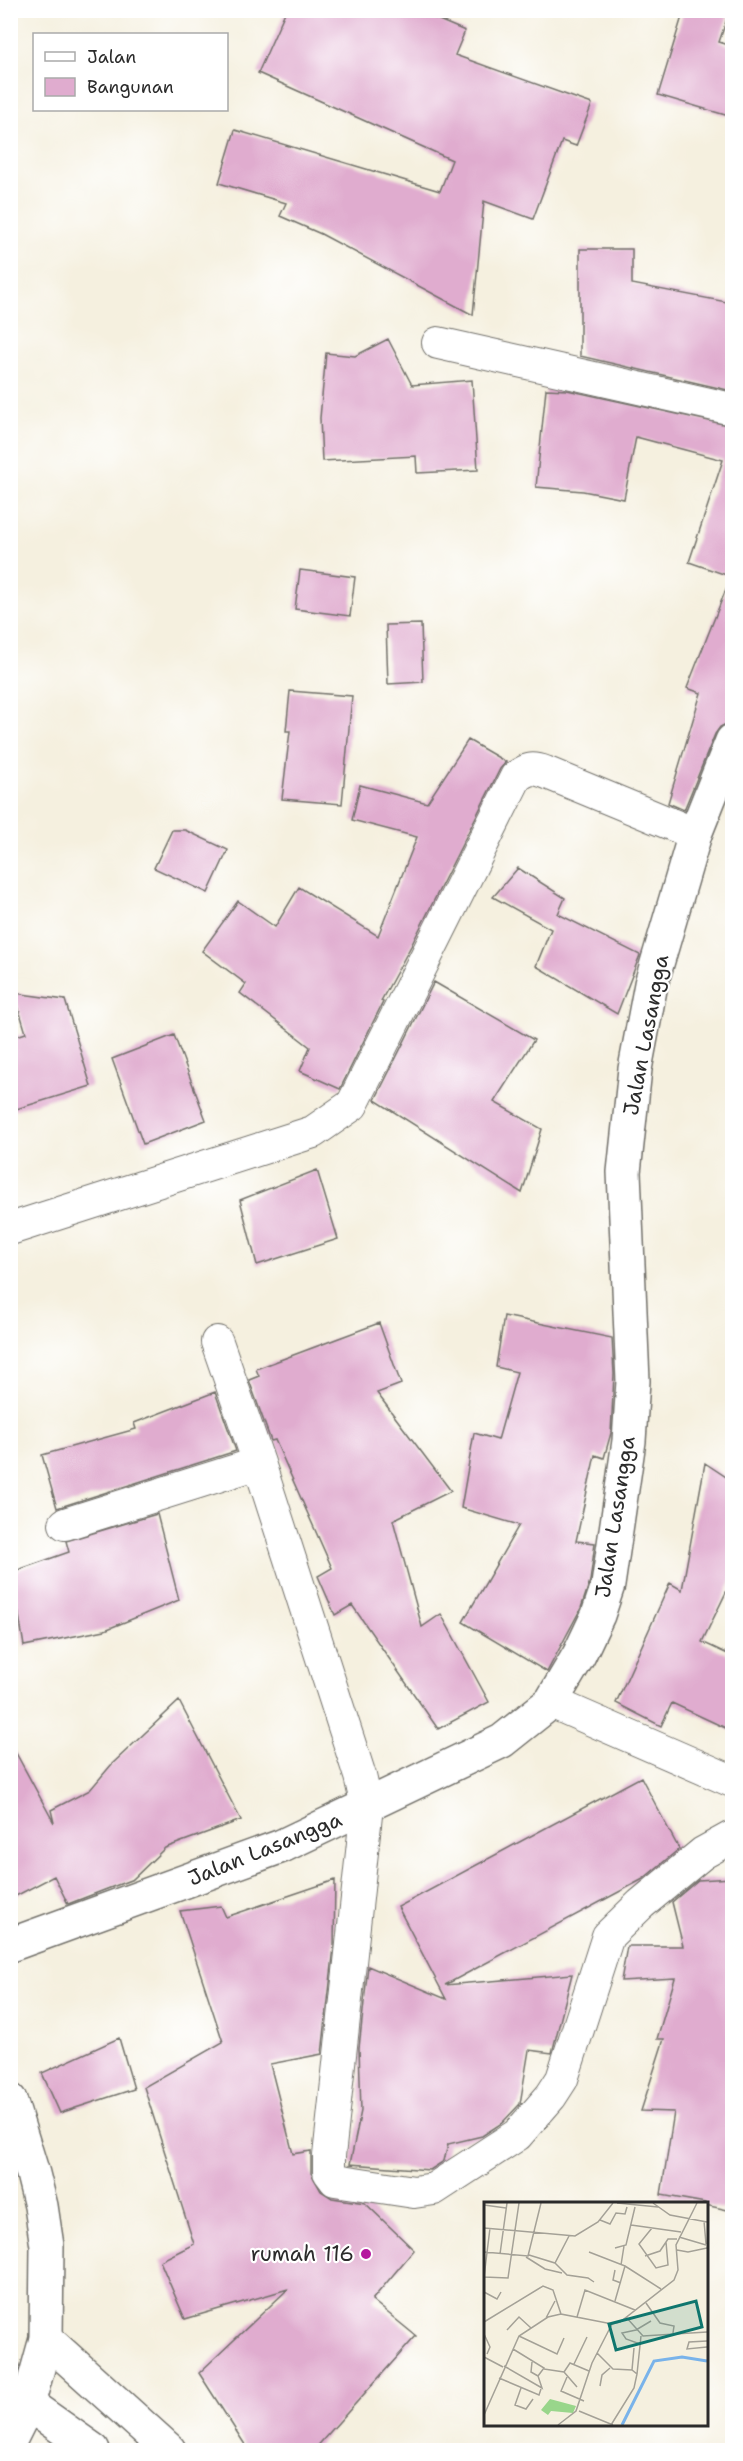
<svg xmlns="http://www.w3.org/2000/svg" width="743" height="2461" viewBox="0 0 743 2461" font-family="'Shantell Sans',sans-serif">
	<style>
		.building { fill: #e0accf }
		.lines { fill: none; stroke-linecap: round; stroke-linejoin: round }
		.street-casing { stroke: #72706a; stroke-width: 34 }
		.secondary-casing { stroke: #72706a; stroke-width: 36 }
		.highway-casing { stroke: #72706a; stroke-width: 36 }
		.street { stroke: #fff; stroke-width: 32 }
		.secondary { stroke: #fff; stroke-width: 33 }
		.highway { stroke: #fff; stroke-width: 33 }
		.poi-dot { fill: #b5179e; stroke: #fff; stroke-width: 2 }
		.labels { text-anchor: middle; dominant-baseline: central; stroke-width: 4.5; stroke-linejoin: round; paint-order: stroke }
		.street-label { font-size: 21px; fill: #2b2b2b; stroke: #fff }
		.poi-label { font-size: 21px; fill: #2b2b2b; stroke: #fff; text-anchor: end }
		.inset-river { fill: none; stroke: #79b3ea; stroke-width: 3 }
		.inset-road { fill: none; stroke: #a4a197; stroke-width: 1.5 }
		.view { fill: #0f766e; fill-opacity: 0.15; stroke: #0f766e; stroke-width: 3 }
		.inset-edge { fill: none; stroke: #2b2b2b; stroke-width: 3 }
	</style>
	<rect width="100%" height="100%" fill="#fff"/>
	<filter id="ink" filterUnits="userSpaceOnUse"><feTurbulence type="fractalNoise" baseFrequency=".0167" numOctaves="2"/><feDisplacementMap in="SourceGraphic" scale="12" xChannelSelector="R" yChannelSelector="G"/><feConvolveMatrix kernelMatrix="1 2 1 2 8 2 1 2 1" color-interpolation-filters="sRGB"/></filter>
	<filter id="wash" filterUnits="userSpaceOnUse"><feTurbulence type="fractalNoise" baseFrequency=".008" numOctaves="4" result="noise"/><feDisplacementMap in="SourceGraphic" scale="24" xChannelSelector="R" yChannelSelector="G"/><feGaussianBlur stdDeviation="1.35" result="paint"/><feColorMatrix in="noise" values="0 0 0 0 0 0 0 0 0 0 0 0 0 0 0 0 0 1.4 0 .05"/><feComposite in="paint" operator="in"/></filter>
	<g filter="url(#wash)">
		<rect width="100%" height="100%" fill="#f5f0df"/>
		<g id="blocks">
			<path class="building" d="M286 10H415L465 31 455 55 592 104 576 146 562 141 533 219 484 201 473 315 321 234 280 216 286 203 219 183 235 130 440 191 452 160 258 73Z
				M684 10H730L719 42 732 46V117L658 95Z
				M580 249H632V284L732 303V391L580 356Z
				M388 339 412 385 472 380 478 470 417 473 416 456 322 461 320 418 326 353 355 356Z
				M546 389 567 390 732 426V577L689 562 723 460 636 437 624 499 583 491 536 487Z
				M300 570 355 577 350 616 295 609Z
				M730 579H732V712L728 723 720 727 715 734 684 810 668 803 701 693 687 688Z
				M421 624 423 682 388 684 386 625Z
				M290 691 352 696 342 804 282 799 290 731H286Z
				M468 740 506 762 500 769 411 946 381 1001 383 1002 340 1089 300 1071 310 1047 240 993 246 984 202 951 238 901 275 927 299 887 378 936 417 837 352 820 360 785 427 803Z
				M172 830H185L228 850 208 893 154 868Z
				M518 868 565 898 558 914 640 955 617 1014 536 966 551 929 493 897Z
				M434 982 534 1040 494 1102 542 1129 522 1193 375 1100Z
				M14 993 65 1000 91 1086 10 1111V1038L26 1033Z
				M174 1035 206 1120 143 1144 112 1059Z
				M317 1170 338 1239 257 1265 240 1200Z
				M504 1316 612 1338 614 1374 611 1433 604 1458 595 1455 576 1541 595 1543 590 1581 581 1608 547 1672 463 1622 519 1525 461 1508 474 1433 498 1440 517 1372 496 1367Z
				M379 1323 401 1384 377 1393 451 1491 393 1520 422 1627 441 1614 489 1702 438 1729 352 1605 335 1615 318 1576 332 1568 275 1440 271 1441 249 1380 259 1376 256 1369Z
				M215 1392 236 1451 57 1508 42 1455 136 1429 134 1423Z
				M705 1463 732 1481V1580L702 1642 732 1656V1731L672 1703 661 1726 616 1703 670 1583 682 1590Z
				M157 1514 179 1600 105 1630 24 1646 12 1572 69 1552 66 1541Z
				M179 1701 241 1820 165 1848 133 1879 68 1904 54 1876 10 1899V1742L54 1823 51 1810 90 1790 112 1764Z
				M641 1777 679 1849 643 1879 445 1985 572 1974 552 2053 529 2050 520 2104 502 2123 482 2136 448 2144 444 2161 430 2170 350 2164 361 2111 359 2048 368 1966 446 1999 398 1907Z
				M732 1878V2211L705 2205V2203L661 2195 674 2112 641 2111 664 2039H657L675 1978 621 1981 627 1946H683L672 1902 698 1880Z
				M335 1880 334 1947 322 2054 270 2064 293 2154 311 2151V2173L321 2191 332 2198 365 2203 414 2250 372 2300 416 2336 313 2451H249L199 2373 288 2289 185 2319 160 2261 194 2244 144 2087 223 2042 180 1911 221 1906 226 1917Z
				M119 2038 134 2089 60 2113 42 2073Z"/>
		</g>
	</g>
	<g filter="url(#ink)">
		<use href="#blocks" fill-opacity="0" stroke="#72706a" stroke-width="1.5"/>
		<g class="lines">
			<defs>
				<path id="street" d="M438 343 732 409
					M10 1229 313 1132 352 1105 516 777C527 769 532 767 545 772L695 834
					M217 1342 259 1463 360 1776 367 1806 329 2156V2172L335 2180 414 2192 434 2189 517 2135 551 2096 562 2079 608 1936 641 1904 703 1853 732 1837
					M65 1524 259 1463
					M551 1702 732 1781"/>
				<path id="secondary" d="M10 1945 282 1846 502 1741 551 1702 579 1655 598 1615 608 1585 629 1441 633 1381 624 1172 635 1069 651 984 695 834 732 741
					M46 2339 169 2450
					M28 2404 93 2450"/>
				<path id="highway" d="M10 2100 33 2174 41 2206 47 2246 46 2339 28 2404 10 2440"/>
			</defs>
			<use href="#street" class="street-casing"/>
			<use href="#secondary" class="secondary-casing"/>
			<use href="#highway" class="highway-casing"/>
			<use href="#street" class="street"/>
			<use href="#secondary" class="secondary"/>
			<use href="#highway" class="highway"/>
		</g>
	</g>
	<circle class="poi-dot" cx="366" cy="2254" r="6"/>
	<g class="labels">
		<g class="street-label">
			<text transform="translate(646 1035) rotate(-79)">Jalan Lasangga</text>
			<text transform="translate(615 1517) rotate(-81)">Jalan Lasangga</text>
			<text transform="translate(265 1849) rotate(-22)">Jalan Lasangga</text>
		</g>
		<g class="poi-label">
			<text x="354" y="2254">rumah 116</text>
		</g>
	</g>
	<g transform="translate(484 2202)">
		<rect width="224" height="224" fill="#f5f0df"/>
		<path d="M66 197 92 204 89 211 67 209 64 213 57 208Z" fill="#99d68b"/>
		<path class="inset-river" d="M138 223 170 159 198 155 223 159"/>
		<path class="inset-road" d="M133 1 174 5M169 1 186 13 223 20M0 3 22 6M116 18 126 22 132 11 141 12 143 5M220 19 222 42M147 23 197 30M0 26 91 34 114 20 129 1M168 26 155 42 172 66 184 63 182 40M195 35 222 43M131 46 142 43 151 5M193 48 204 50 223 46M0 50 44 54 57 1M105 50 141 64 131 99M16 52 23 1M45 53 71 61 85 34M161 54 176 49 184 37H193M42 55 61 67 78 71M71 61 83 73 104 76 110 80M137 63 140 44M141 64 177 87M131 68 129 78 137 81M0 75 24 76 35 1M0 75 6 26M0 90 13 97 17 90M162 101 176 121 190 124 189 131M93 115 101 88 151 108M142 115 159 134 223 130M62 116 71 99M0 120 59 84 69 88 77 112 128 122 136 120 190 78 194 68 192 43 213 1M23 128 35 115 47 126M0 132 6 145 3 152M35 134 73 152 80 136M223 139 205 140 203 147 223 145M156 142 142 137 138 131 152 128 167 119M113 151 129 167 148 168 153 172 150 186 127 223M0 155 19 165M48 160 47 170 54 174M90 162 103 135M20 164 58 186 54 174 60 166 29 147M60 167 80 170M148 168 150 146M80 170 86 161 105 169M80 170 93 185M153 172 157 134M83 175 77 189 100 199M15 176 55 193 57 187M116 184 118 173 126 166M37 186 31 203 42 207 49 197M95 209 129 223M0 213 35 134 64 115 77 112M74 223 92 209 108 161 128 122"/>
		<path class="view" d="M212 99 218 125 132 148 125 122Z"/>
		<rect width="224" height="224" class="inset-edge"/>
	</g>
	<rect width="743" height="2461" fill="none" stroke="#fff" stroke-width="36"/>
	<rect x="33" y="33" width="195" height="78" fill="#ffffff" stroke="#aaaaaa" stroke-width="1.5"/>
	<rect x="45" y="52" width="30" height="9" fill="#ffffff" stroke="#aaaaaa" stroke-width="1.5"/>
	<text x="87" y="63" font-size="18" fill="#2b2b2b">Jalan</text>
	<rect x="45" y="78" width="30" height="18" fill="#e0accf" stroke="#aaaaaa" stroke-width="1.5"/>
	<text x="87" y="93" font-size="18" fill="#2b2b2b">Bangunan</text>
</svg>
